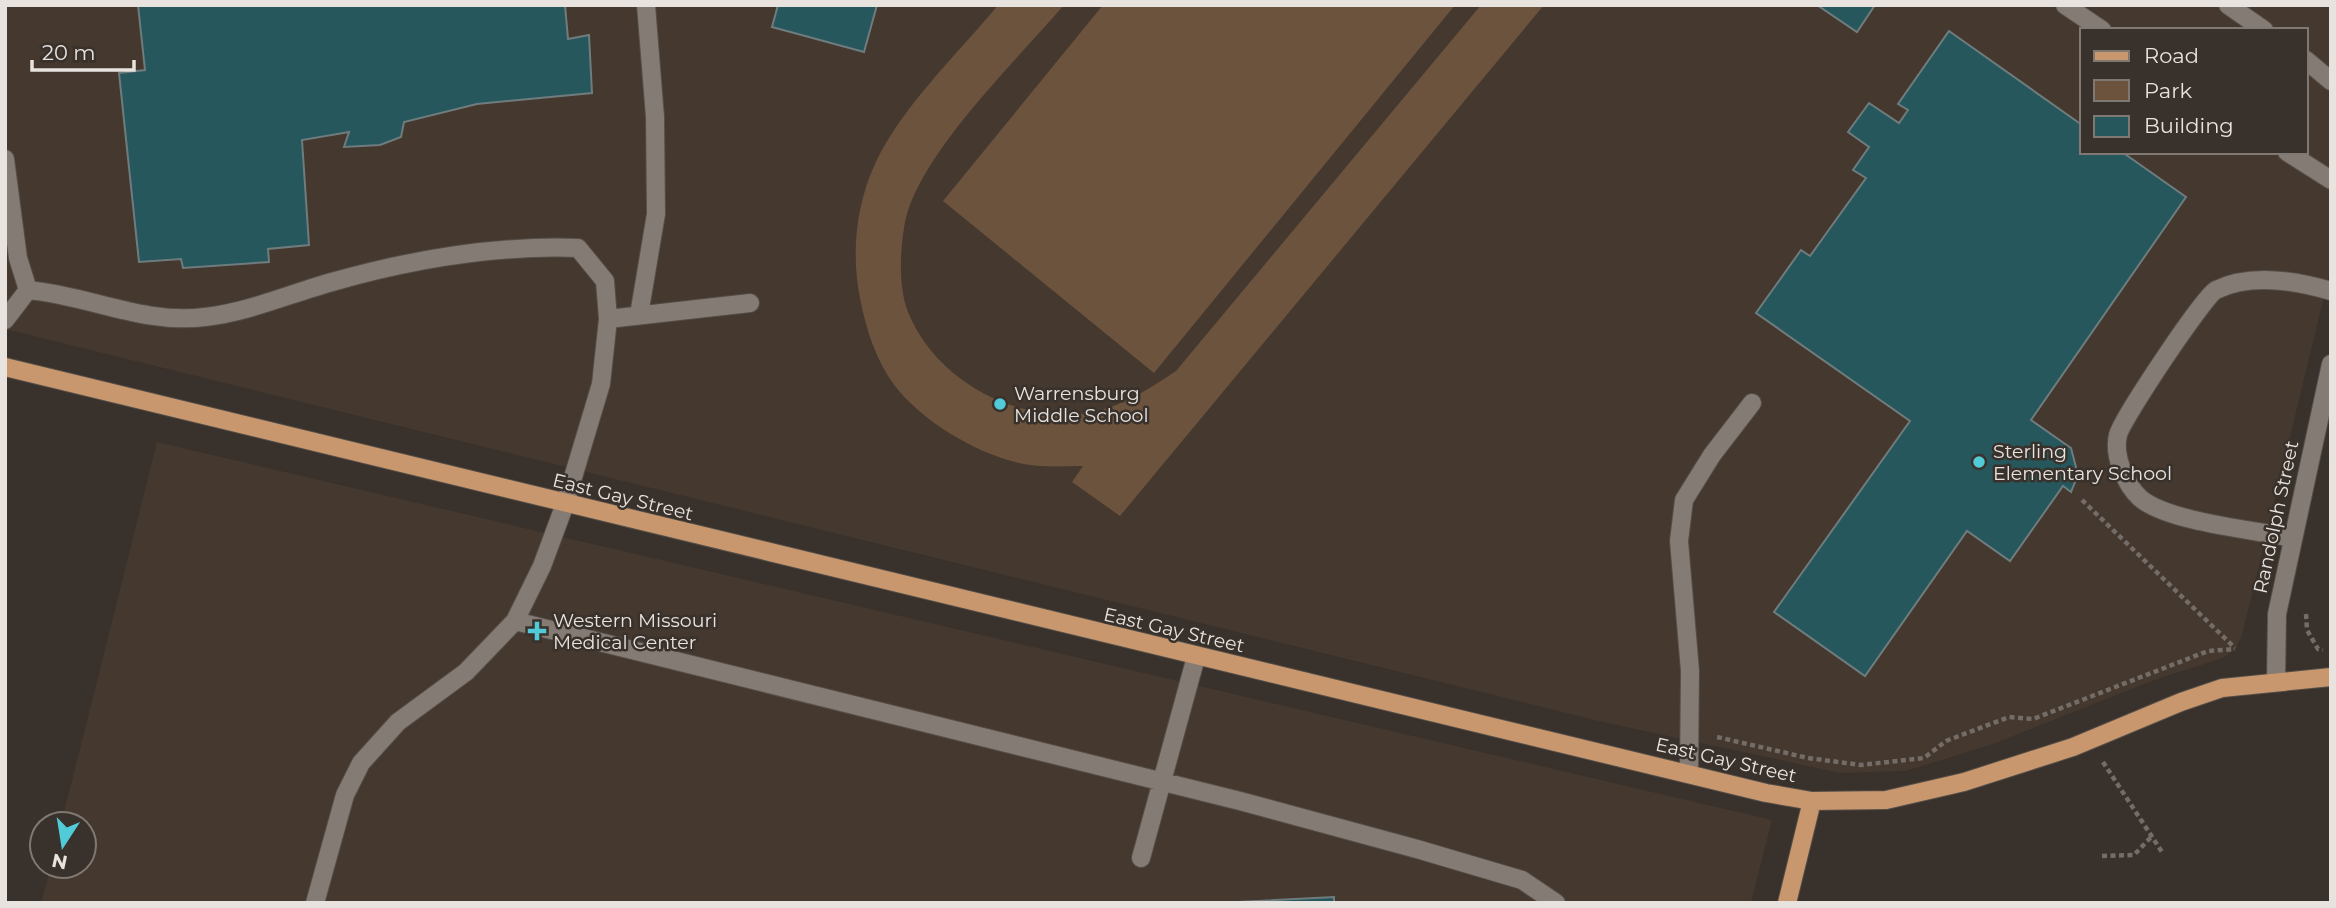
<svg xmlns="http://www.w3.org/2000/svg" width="2336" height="908" viewBox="0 0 2336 908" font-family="Montserrat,sans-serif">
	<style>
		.built { fill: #45382e; fill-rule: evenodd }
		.park { fill: #6c533e }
		.building { fill: #26575d; stroke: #6f7c7e; stroke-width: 2 }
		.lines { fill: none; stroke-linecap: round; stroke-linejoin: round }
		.minor-casing { stroke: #544e48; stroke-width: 20 }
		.major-casing { stroke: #544e48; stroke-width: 20 }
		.path { stroke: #736c67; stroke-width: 4.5; stroke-dasharray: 5 3.5; stroke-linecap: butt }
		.minor { stroke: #847b74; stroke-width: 18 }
		.major { stroke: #c8976d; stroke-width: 18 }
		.poi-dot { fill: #52cbd8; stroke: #39312b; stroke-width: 2.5 }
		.labels { text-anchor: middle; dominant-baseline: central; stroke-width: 5; stroke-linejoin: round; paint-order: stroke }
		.poi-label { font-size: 19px; fill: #e8e3df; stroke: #39312b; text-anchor: start }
		.street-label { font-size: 19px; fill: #e8e3df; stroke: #39312b }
	</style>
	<rect width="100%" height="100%" fill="#39312b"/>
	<path class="built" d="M5 5H2331V268L2242 635 2235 650 2223 658 2157 679 1993 744 1906 771 1840 773 1607 723 5 329ZM2082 30H2306V152H2082Z
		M157 442 1772 820 1751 903H41L51 866H84V824H61Z"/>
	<path class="park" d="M998 5H1064C1017 60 919 154 905 222 900 249 898 286 908 312 934 377 1009 420 1079 414 1113 412 1148 390 1176 371L1481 5H1544L1120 516 1072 482 1083 466C1069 466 1054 467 1040 466 991 463 925 425 895 386 876 361 866 329 860 298 851 254 856 205 875 164 901 107 958 54 998 5Z
		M1103 5H1455L1154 373 943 201Z"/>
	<path class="building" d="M138 5H565L568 39 589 35 592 93 477 104 404 122 401 137 380 145 344 147 349 132 302 140 309 245 268 249 269 262 183 268 181 259 139 262 119 73 145 70Z
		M778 5H877L864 52 772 27Z
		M1817 5H1875L1857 32Z
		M1949 31 2082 125V152H2122L2186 197 2031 420 2071 448 2078 475 2071 492 2063 486 2010 561 1967 531 1865 676 1774 612 1910 421 1756 313 1801 250 1810 256 1866 178 1853 170 1869 147 1848 132 1869 103 1899 123 1908 110 1898 104Z
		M1334 897V903H1217Z"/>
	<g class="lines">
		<defs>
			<path id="minor" d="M2065 5 2102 30
				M2228 5 2264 30
				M2306 60 2331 81
				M2287 152 2331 180
				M5 159 18 258 28 290
				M639 315 656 214 655 117 646 5
				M608 319 750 303
				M5 320 28 290C87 295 144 325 205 317 249 312 289 294 332 282 413 259 494 245 578 248L605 281 608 319 601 384 565 504 542 566 515 621 466 672 398 722 361 763 345 795 315 903
				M2293 538C2255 530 2168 522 2140 498 2125 484 2113 455 2118 435 2122 419 2204 296 2216 290 2250 273 2297 281 2331 291
				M515 621 1240 801 1417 849 1522 880 1556 903
				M2276 681 2277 614 2331 364
				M1689 773 1690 671 1679 541 1684 500 1712 455 1752 403
				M1141 858 1196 657"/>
			<path id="major" d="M5 367 1766 793 1812 801 1886 800 1964 782 2073 747 2181 702 2222 688 2331 677
				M1787 903 1812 801"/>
		</defs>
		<use href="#minor" class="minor-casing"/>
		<use href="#major" class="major-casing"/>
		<path class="path" d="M2082 500 2235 648
			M2306 614 2307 630 2318 649 2323 650
			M1717 737 1808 758 1861 765 1924 758 1946 741 2009 717 2033 719 2208 651 2235 649
			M2103 762 2162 852
			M2102 856 2134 855 2152 836"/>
		<use href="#minor" class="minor"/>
		<use href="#major" class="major"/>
	</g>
	<g class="poi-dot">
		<circle cx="1000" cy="404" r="7"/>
		<circle cx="1979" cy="462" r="7"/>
		<path d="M533.5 620.5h7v7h7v7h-7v7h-7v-7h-7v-7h7z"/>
	</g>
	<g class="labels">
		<g class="poi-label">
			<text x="1014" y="393">Warrensburg<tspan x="1014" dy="22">Middle School</tspan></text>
			<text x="1993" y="451">Sterling<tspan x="1993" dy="22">Elementary School</tspan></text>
			<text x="553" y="620">Western Missouri<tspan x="553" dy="22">Medical Center</tspan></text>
		</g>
		<g class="street-label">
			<text transform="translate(623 497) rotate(14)">East Gay Street</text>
			<text transform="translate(2276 517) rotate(-78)">Randolph Street</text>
			<text transform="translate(1174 630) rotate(13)">East Gay Street</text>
			<text transform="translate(1726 760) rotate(13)">East Gay Street</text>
		</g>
	</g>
	<rect width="2336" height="908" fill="none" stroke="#e8e3df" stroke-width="14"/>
	<rect x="2080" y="28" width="228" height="126" fill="#39312b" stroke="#7f7873" stroke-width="2"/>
	<rect x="2094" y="51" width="35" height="10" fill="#c8976d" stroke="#7f7873" stroke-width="2"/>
	<text x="2144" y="63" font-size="21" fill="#e8e3df">Road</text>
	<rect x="2094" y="80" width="35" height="21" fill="#6c533e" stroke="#7f7873" stroke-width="2"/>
	<text x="2144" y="98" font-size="21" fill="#e8e3df">Park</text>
	<rect x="2094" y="116" width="35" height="21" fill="#26575d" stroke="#7f7873" stroke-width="2"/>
	<text x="2144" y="133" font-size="21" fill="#e8e3df">Building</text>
	<g transform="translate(63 845) rotate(192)"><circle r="33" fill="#39312b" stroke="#7f7873" stroke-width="2"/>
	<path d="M0-5L12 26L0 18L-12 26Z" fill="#52cbd8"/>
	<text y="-10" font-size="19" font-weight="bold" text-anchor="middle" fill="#e8e3df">N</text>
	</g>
	<path d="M32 60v10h102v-10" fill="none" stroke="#e8e3df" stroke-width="3.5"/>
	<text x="42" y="60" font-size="21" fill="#e8e3df" stroke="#39312b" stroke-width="5" paint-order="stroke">20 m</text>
</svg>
